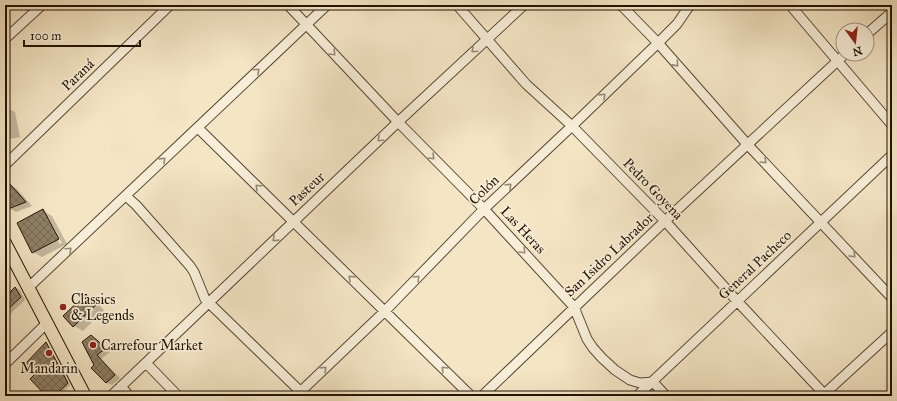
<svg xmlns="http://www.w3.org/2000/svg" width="897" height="401" viewBox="0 0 897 401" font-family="'IM FELL Great Primer',serif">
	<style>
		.shadow { fill: #0003; fill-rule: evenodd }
		.building { fill: url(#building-cross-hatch); stroke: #211302 }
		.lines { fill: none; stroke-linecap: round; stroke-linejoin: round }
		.minor-casing { stroke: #564833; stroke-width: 11 }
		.major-casing { stroke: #211302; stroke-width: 14 }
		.minor { stroke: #f8eed9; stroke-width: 9 }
		.major { stroke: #f4e5c5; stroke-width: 12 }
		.oneway { stroke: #978b78 }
		.poi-dot { fill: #8f2418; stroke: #f8eed9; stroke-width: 1.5 }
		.labels { text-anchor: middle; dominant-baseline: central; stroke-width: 3.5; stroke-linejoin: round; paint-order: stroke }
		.street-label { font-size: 14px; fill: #211302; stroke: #f8eed9 }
		.poi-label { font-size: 14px; fill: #211302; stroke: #f8eed9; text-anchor: start }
	</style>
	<defs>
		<pattern id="building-cross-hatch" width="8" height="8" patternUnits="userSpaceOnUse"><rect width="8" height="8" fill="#8f8067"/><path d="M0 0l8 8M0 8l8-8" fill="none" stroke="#746853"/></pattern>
	</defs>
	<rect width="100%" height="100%" fill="#f4e5c5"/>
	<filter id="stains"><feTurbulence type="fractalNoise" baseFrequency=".005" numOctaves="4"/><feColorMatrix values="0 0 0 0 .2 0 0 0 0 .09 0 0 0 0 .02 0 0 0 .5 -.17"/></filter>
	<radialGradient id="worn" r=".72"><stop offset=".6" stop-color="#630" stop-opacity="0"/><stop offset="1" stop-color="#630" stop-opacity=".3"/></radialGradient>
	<path class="shadow" d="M5 107 15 112 20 137 5 140Z
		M10 185 17 189 32 206 16 212 9 208 5 201V190Z
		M43 211 52 216 67 244 42 257 33 252ZM46 217H48L62 243 60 244Z
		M16 288 20 290 25 300 7 317 5 316V298Z
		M86 295 95 301 104 310 83 331 74 326Z
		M91 336 110 352 101 359 120 378 112 385 107 383 93 368 96 365Z
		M46 343 48 345 70 385 59 396H48L38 373Z"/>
	<path class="building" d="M10 184 26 202 8 209 5 203V189Z
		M43 209 59 239 32 253 17 223Z
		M15 287 21 297 5 312V297Z
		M86 294 96 305 73 327 63 316Z
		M91 335 106 348 97 355 115 375 106 383 91 368 94 365 82 342Z
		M46 342 68 383 55 396H46L30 379 36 373 26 363Z"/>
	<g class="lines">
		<defs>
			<path id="minor" d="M288 5 398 122 484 209 574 307 587 339 593 348 602 358 615 370 630 380 640 383 653 382 666 396
				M457 5 526 84 572 126 665 221 737 301 826 396
				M621 5 658 43 747 144 892 298
				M790 5 892 125
				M867 34 892 12
				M5 39 42 5
				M198 128 471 396
				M5 165 170 5
				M126 196 136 205 190 266 194 272 205 299 305 396
				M29 287 327 5
				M146 363 178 396
				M5 364 47 323
				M121 386 129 396
				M111 396 398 122 524 5
				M296 396 385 311 484 209 572 126 658 43 677 24 690 5
				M482 396 665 221 845 54
				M637 396 892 155
				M822 396 892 332"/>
			<path id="major" d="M5 243 85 396"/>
		</defs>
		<use href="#minor" class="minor-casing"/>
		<use href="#major" class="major-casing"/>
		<use href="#minor" class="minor"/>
		<use href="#major" class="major"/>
	</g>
	<defs><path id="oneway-chevron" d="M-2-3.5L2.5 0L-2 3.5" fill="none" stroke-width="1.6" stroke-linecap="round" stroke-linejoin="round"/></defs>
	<g class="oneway">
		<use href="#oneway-chevron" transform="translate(474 50) rotate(137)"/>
		<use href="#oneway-chevron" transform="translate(333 53) rotate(47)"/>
		<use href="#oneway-chevron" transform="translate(676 64) rotate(48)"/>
		<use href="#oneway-chevron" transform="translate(257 71) rotate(-43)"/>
		<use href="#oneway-chevron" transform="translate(603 96) rotate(-44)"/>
		<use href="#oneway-chevron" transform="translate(380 139) rotate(137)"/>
		<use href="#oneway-chevron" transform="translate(432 157) rotate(45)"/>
		<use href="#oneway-chevron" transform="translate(163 160) rotate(-44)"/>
		<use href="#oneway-chevron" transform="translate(764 161) rotate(46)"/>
		<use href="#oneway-chevron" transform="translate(509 186) rotate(-43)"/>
		<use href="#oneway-chevron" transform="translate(258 187) rotate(-135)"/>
		<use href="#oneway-chevron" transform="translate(275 239) rotate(136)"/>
		<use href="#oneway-chevron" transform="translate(69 250) rotate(-43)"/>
		<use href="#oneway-chevron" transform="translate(523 251) rotate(47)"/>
		<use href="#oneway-chevron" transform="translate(853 255) rotate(47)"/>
		<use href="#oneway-chevron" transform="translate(351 278) rotate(-136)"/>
		<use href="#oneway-chevron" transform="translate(417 278) rotate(-46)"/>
		<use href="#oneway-chevron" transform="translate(324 369) rotate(-44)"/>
		<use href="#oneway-chevron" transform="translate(444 369) rotate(-135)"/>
	</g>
	<g class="poi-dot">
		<circle cx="63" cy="307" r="4"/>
		<circle cx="93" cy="345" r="4"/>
		<circle cx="49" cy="353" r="4"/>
	</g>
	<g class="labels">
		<g class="street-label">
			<text transform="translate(78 75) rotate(-44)">Paraná</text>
			<text transform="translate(307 189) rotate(-43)">Pasteur</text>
			<text transform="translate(653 189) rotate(46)">Pedro Goyena</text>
			<text transform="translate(484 190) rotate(-44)">Colón</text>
			<text transform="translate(523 230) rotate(47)">Las Heras</text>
			<text transform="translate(609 255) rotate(-43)">San Isidro Labrador</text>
			<text transform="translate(755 265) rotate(-43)">General Pacheco</text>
		</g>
		<g class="poi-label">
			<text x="71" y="299">Classics<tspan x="71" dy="16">&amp; Legends</tspan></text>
			<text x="101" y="345">Carrefour Market</text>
			<text x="49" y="368" text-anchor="middle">Mandarin</text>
		</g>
	</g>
	<rect width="897" height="401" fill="none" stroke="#f4e5c5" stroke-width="20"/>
	<rect x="6" y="6" width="885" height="389" fill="none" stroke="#211302" stroke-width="2"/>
	<rect x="10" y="10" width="877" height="381" fill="none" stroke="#211302"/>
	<g transform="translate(855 42) rotate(165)"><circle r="19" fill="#f8eed9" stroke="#a29683"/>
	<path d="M0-3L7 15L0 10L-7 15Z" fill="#8f2418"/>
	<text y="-6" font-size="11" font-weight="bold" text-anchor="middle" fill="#211302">N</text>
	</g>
	<path d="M24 40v6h116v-6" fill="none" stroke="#211302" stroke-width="2"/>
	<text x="30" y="40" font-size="12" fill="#211302" stroke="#f8eed9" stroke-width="3" paint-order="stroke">100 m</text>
	<rect width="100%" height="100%" filter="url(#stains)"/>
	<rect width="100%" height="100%" fill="url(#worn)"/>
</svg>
